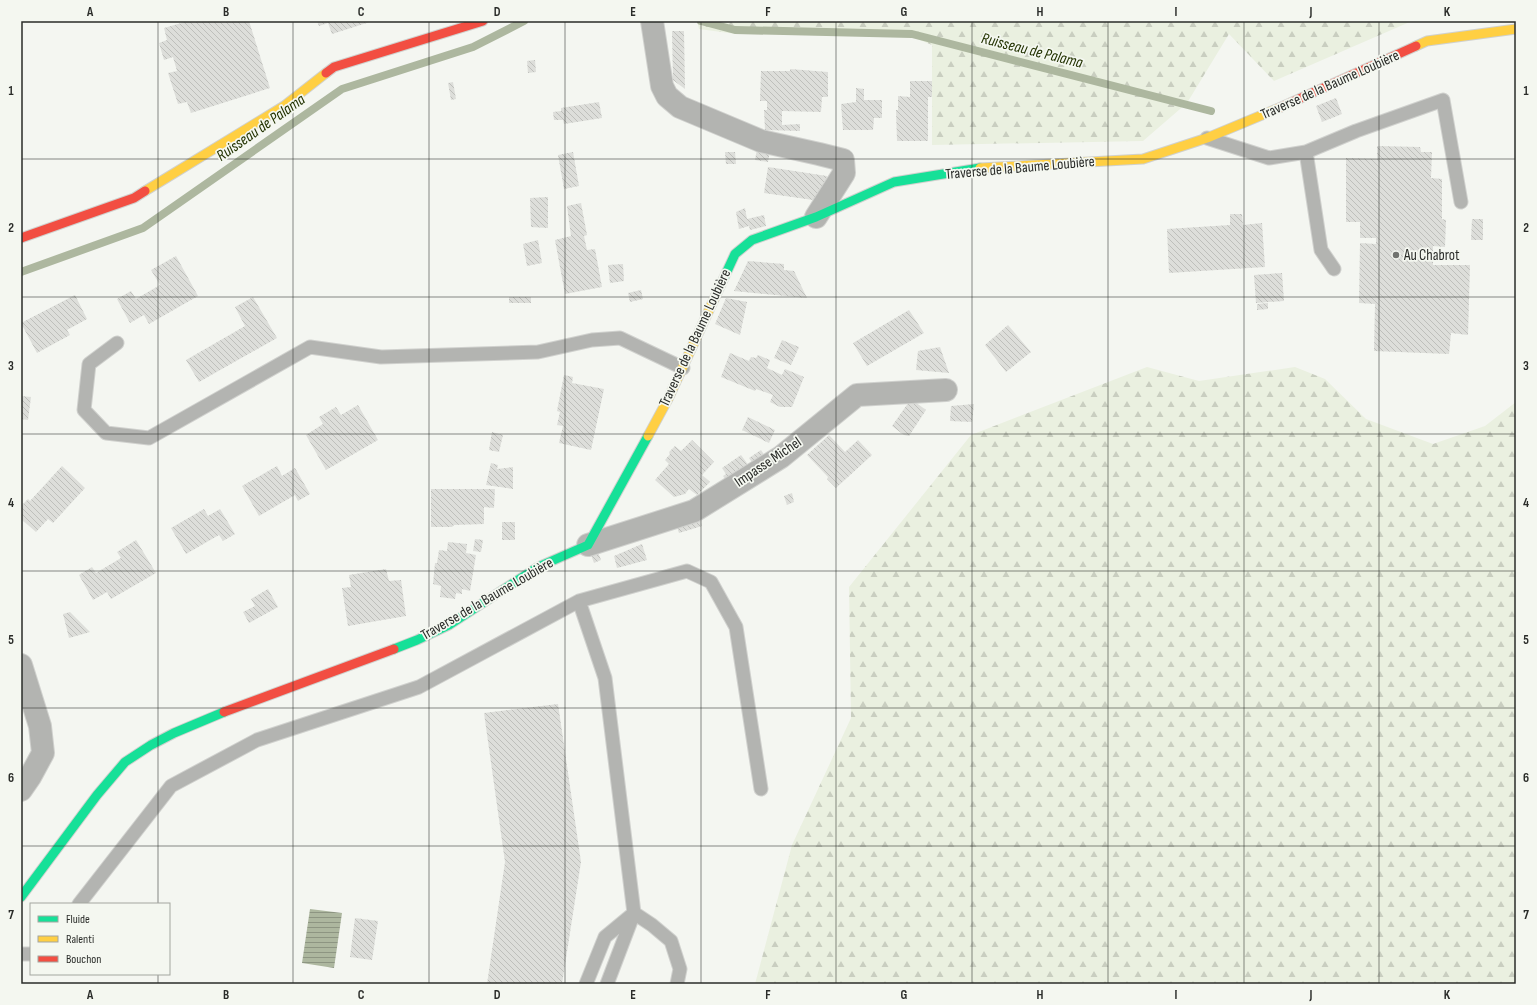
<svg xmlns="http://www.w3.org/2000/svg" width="1537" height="1005" viewBox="0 0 1537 1005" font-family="'Sofia Sans Condensed',sans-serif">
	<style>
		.forest { fill: url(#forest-firs) }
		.water { fill: url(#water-rules) }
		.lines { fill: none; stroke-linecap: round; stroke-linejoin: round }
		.stream { stroke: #adb79f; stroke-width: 8 }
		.building { fill: url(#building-back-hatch) }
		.lane-casing { stroke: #d0d1ce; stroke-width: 15 }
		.street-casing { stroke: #d0d1ce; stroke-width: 24 }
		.fast-casing { stroke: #d0d1ce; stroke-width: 11 }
		.slow-casing { stroke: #d0d1ce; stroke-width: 11 }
		.jam-casing { stroke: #d0d1ce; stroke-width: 11 }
		.lane { stroke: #b3b4b1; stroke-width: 13 }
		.street { stroke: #b3b4b1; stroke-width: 22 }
		.fast { stroke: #16e098; stroke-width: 9 }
		.slow { stroke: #ffcf43; stroke-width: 9 }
		.jam { stroke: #f24e42; stroke-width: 9 }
		.grid { fill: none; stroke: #2a2c29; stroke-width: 1; stroke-opacity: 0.55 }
		.poi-dot { fill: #71736f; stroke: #f4f7f0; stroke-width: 1.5 }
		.labels { text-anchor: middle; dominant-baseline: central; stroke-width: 3.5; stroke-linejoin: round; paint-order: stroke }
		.street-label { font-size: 15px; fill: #2a2c29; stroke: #f4f7f0 }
		.poi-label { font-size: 15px; fill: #2a2c29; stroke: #f4f7f0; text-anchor: start }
		.water-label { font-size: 16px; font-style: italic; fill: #223200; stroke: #f4f7f0 }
		.neatline { fill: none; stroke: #2a2c29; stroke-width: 1.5 }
		.grid-label { font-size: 13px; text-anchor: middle; font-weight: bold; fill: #2a2c29 }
	</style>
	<defs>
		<pattern id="forest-firs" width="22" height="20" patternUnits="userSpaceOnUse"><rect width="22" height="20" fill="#eaf0e0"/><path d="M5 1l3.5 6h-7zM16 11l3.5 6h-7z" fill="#c9cec0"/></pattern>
		<pattern id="water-rules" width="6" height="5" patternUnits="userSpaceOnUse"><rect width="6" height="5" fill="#adb79f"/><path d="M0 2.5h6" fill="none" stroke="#8d9582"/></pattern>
		<pattern id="building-back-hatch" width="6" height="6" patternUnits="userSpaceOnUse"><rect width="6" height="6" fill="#dddeda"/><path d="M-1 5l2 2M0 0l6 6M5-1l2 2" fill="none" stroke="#bebfbb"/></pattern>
	</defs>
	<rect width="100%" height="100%" fill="#f4f6f1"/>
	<path class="forest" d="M697 21H1412L1274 81 1229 34 1187 103 1143 141 932 145V45L910 36 855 31 736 34 699 29Z
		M1147 367 1199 381 1295 367 1325 379 1366 419 1433 444 1485 426 1516 402V984H755L792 845 851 718 849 587 971 435Z"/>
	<path class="water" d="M310 909 342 913 334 968 302 963Z"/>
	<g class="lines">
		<path class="stream" d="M701 21 735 30 912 34 1211 111
			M21 272 143 228 342 89 473 47 524 21"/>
	</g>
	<path class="building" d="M188 21H249L270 88 191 113 187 102 178 104 168 73 177 71 173 57 164 60 159 43 167 40 164 28Z
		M317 21H373L332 34 328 23 319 26Z
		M672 31H684L685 89 673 80Z
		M535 60 536 72 528 73 527 61Z
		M790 69 828 72V97H822L821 112 782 111V125L800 124V131L765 130 764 110H767V101H760L761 71H790Z
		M910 81H932V97H928V141H897L896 110H898V96L910 97Z
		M453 82 456 99 451 100 448 83Z
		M856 88 864 89V100H882V118H874L873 130H843L841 104 856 102Z
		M1336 98 1342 114 1322 122 1316 106Z
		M599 102 602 118 564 124 563 120H554L553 112 561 111V108Z
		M1377 146 1420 147 1421 152H1432L1431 178 1442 179V219L1446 220 1445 247 1433 246V265H1470L1468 335 1451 333 1449 354 1374 351 1375 304 1359 303 1360 243 1376 244V238H1360V222H1346V158L1377 159Z
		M757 149 770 151 768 162 755 160Z
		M573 152 579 186 564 189 558 155Z
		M725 152H735L736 164H726Z
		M768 167 827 176 826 183 813 200 764 193Z
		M548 197V228L531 227 530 198Z
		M581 203 587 235 584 236 587 250 595 249 602 287 565 294 555 240 571 236 567 206Z
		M745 208 747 219 764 215 766 226 750 230 749 226 739 229 736 212Z
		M1230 214H1242L1243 225 1262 223 1265 267 1169 273 1167 229 1230 225Z
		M1472 219H1483V240H1471Z
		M538 240 542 263 527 266 523 244Z
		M176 256 198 296 149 324 144 315 130 323 117 299 131 291 136 299 160 285 151 270Z
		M748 261 784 264V270L794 271 807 298 734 291Z
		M623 264 624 281 610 283 608 265Z
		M1282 273 1284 301 1256 303 1254 275Z
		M641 290 643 299 630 302 628 293Z
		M75 295 87 319 67 330 70 335 37 353 21 323Z
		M253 297 277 338 199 382 186 360 245 326 235 307Z
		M509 297H531V303H509Z
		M726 298 747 302 740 335 715 324Z
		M1268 303V309L1257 310V304Z
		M909 310 924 333 867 366 853 343Z
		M1008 325 1031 352 1006 372 985 345Z
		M782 340 799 347 791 365 774 358Z
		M940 347 949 373 916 370 918 351Z
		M730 353 749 361 751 357 756 358 758 355 770 360 767 368 782 375 785 369 804 377 792 407H780L770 402 773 395 756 389 755 391 721 377Z
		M564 375 573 377 572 383 604 389 591 450 559 443 563 426 557 425 560 412 557 411Z
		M21 396 31 397 28 420 21 419Z
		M911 399 926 410 909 436 904 435 892 426Z
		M974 404 972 422 950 421 951 406Z
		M358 405 378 440 326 470 306 435 323 424 319 417 336 407 341 415Z
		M748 417 775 430 769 443 742 430Z
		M492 432 503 435 499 452 489 450Z
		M829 435 845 452 858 440 872 455 836 488 827 479 828 477 807 455Z
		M692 440 714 462 702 475 710 482 697 495 689 489 685 494 674 497 655 480 669 464 665 460 670 454 669 452 675 446 681 451Z
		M761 450 765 456 753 464 749 458Z
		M741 455 749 466 726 480 723 476 726 474 722 468Z
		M491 463 498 465 497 469 513 467V489L486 485Z
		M62 466 85 488 53 523 48 519 36 532 21 519V506L28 499 30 501Z
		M277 466 282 476 295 468 310 494 298 501 295 495 259 516 242 486Z
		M431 489H495L494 508 484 507V524L454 525 452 527H431Z
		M792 493 794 502 787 505 784 496Z
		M204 509 208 516 220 509 235 534 223 541 219 535 186 554 171 528Z
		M700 515 702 526 679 533 676 524Z
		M502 522H515V540H502Z
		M475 539 483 540 481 552 473 551Z
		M136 540 156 573 111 599 107 592 93 600 79 575 92 567 96 573 121 558 117 552Z
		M448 542 467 544 466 553 476 555 470 591 462 589V594L456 593 455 599 440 597 441 586 433 584 435 563H437L439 550 447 551Z
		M642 544 647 560 617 568 614 556Z
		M598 552 601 560 594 563 591 555Z
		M386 569 389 581 401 580 406 616 348 626 342 588 351 587 349 575Z
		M268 589 278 607 249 623 243 612 255 606 251 599Z
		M70 612 90 632 69 638 63 614Z
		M558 704 581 862 562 984H487L505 862 484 713Z
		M355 918 378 921 372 960 350 957Z"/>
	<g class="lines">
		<defs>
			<path id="lane" d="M1207 138 1269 158 1306 152 1356 131 1443 100 1461 202
				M1306 152 1321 250 1334 269
				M117 343 89 364 84 410 106 433 149 438 310 347 381 357 538 352 592 340 620 338 683 368
				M579 601 605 678 634 913 652 925 671 941 680 969 677 984
				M79 904 171 786 257 740 419 687 579 601 687 571 711 582 736 627 761 789
				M21 954H31
				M586 984 605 937 634 913
				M607 984 634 913"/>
			<path id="street" d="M652 21 662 86 667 96 680 107 761 141 819 154 843 160 844 173 816 217
				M588 545 694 511 781 457 857 395 946 390
				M21 665 40 726 43 753 30 777 21 790"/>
			<path id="fast" d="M716 295 735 254 752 240 816 217 894 182 980 168
				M394 649 417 640 449 625 538 567 588 545 648 436
				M21 897 97 795 125 762 151 745 174 733 224 712"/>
			<path id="slow" d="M1416 46 1427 41 1516 29
				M980 168 1143 159 1207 138 1279 108
				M145 191 284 106 326 73
				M648 436 668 399 716 295"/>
			<path id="jam" d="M326 73 334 67 483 21
				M1279 108 1416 46
				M21 238 134 198 145 191
				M224 712 394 649"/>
		</defs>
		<use href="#lane" class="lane-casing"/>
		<use href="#street" class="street-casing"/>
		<use href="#fast" class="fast-casing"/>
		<use href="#slow" class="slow-casing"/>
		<use href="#jam" class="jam-casing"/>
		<use href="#lane" class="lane"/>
		<use href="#street" class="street"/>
		<use href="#fast" class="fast"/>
		<use href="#slow" class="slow"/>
		<use href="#jam" class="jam"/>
	</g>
	<path class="grid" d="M158 21V904M293 21V984M429 21V984M565 21V984M701 21V984M836 21V984M972 21V984M1108 21V984M1244 21V984M1379 21V984M21 159H1516M21 297H1516M21 434H1516M21 571H1516M21 708H1516M21 846H1516M158 974V984"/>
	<circle class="poi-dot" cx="1396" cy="255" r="4"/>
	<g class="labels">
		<g class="street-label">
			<text transform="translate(1330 85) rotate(-24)">Traverse de la Baume Loubière</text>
			<text transform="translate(1020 168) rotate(-5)">Traverse de la Baume Loubière</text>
			<text transform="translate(695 338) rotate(-65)">Traverse de la Baume Loubière</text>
			<text transform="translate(768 462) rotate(-34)">Impasse Michel</text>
			<text transform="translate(487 599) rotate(-30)">Traverse de la Baume Loubière</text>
		</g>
		<g class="poi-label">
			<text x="1404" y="255">Au Chabrot</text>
		</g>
		<g class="water-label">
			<text transform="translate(1032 51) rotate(14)">Ruisseau de Palama</text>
			<text transform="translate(261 128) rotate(-35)">Ruisseau de Palama</text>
		</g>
	</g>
	<rect width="1537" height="1005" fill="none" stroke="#f4f7f0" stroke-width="44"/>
	<rect x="30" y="903" width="140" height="72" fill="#f4f7f0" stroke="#a3a6a0"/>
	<rect x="38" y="916" width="20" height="6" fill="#16e098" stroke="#a3a6a0"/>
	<text x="66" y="923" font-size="12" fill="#2a2c29">Fluide</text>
	<rect x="38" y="936" width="20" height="6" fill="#ffcf43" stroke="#a3a6a0"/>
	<text x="66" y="943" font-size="12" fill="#2a2c29">Ralenti</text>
	<rect x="38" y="956" width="20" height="6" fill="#f24e42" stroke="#a3a6a0"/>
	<text x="66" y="963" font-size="12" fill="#2a2c29">Bouchon</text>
	<rect x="22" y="22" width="1493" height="961" class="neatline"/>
	<g class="grid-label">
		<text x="90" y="16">A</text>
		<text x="226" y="16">B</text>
		<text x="361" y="16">C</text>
		<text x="497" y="16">D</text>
		<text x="633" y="16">E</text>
		<text x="768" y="16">F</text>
		<text x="904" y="16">G</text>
		<text x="1040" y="16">H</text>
		<text x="1176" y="16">I</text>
		<text x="1311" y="16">J</text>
		<text x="1447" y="16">K</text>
		<text x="11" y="95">1</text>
		<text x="1526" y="95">1</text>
		<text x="11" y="232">2</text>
		<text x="1526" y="232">2</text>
		<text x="11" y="370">3</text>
		<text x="1526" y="370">3</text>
		<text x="11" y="507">4</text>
		<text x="1526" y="507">4</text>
		<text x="11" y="644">5</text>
		<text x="1526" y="644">5</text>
		<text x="11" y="782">6</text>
		<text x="1526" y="782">6</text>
		<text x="11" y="919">7</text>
		<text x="1526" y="919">7</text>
		<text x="90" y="999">A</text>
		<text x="226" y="999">B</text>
		<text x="361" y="999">C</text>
		<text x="497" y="999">D</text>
		<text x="633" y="999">E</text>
		<text x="768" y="999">F</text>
		<text x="904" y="999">G</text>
		<text x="1040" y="999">H</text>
		<text x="1176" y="999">I</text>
		<text x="1311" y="999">J</text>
		<text x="1447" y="999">K</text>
	</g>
</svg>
